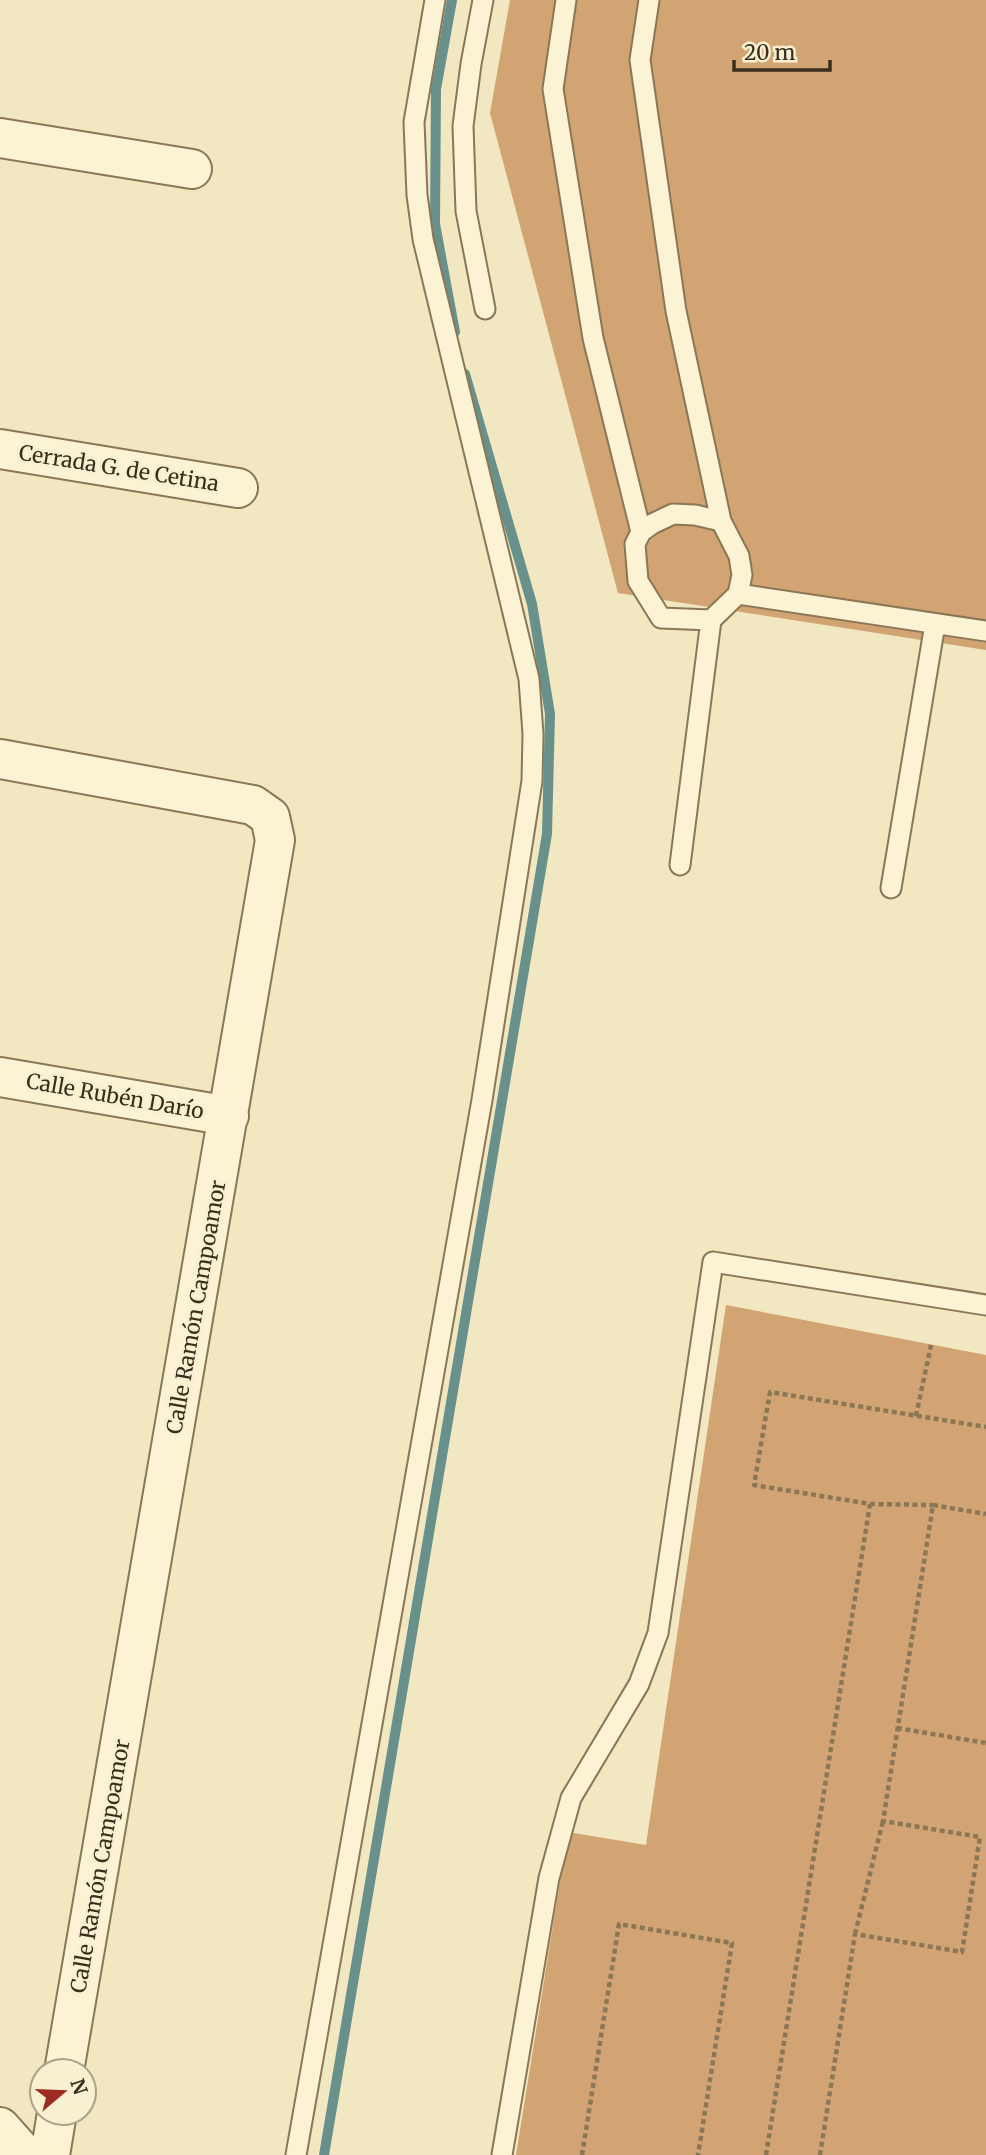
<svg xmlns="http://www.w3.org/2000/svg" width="986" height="2155" viewBox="0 0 986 2155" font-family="Merriweather,serif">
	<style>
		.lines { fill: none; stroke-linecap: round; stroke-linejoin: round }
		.stream { stroke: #69918b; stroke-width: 10 }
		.building { fill: #d2a373 }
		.lane-casing { stroke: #8b7756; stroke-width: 23 }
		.street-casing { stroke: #8b7756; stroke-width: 42 }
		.path { stroke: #8b7756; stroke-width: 4.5; stroke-dasharray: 5 3.5; stroke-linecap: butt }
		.lane { stroke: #fbf3d4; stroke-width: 19 }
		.street { stroke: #fbf3d4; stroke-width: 38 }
		.labels { text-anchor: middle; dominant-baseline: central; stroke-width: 6; stroke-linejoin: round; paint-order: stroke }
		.street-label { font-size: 21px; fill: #3a2d1c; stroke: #f8f0d0 }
	</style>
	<rect width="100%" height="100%" fill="#f1e7c0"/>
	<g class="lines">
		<path class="stream" d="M452 0 436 89 435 224 455 332
			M324 2155 547 834 550 714 532 604 465 374"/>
	</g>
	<path class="building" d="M510 0H986V650L618 593 490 113Z
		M726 1305 986 1355V2155H516L568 1832 646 1845Z"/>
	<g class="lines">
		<defs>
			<path id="lane" d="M483 0 471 64 463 126 466 211 485 309
				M566 0 553 89 593 338 641 532
				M649 0 640 60 676 311 721 521 739 556 742 575 738 594 711 620 661 618 638 581 635 544 641 532 652 524 673 514 695 515 721 521
				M738 594 986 631
				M680 865 711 620
				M891 888 935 624
				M296 2155 482 1100 532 781 533 734 529 679 423 239 417 195 414 122 435 0
				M502 2155 549 1878 571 1798 639 1684 658 1633 713 1262 986 1305"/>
			<path id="street" d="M0 138 192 169
				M0 449 238 488
				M0 759 253 805 270 817 275 840 64 2071
				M0 1077 229 1116
				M0 2127 25 2155
				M50 2155 57 2113"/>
		</defs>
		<use href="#lane" class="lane-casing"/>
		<use href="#street" class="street-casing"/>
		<path class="path" d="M916 1416 931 1345
			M870 1504 933 1505
			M897 1728 986 1743
			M855 1934 883 1821
			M582 2155 619 1924 732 1943 698 2155
			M766 2155 870 1504 754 1485 770 1392 986 1427
			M820 2155 855 1934 962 1952 980 1837 883 1821 933 1505 986 1514"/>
		<use href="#lane" class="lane"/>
		<use href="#street" class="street"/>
	</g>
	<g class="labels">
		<g class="street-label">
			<text transform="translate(119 468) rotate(9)">Cerrada G. de Cetina</text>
			<text transform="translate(115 1096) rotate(10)">Calle Rubén Darío</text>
			<text transform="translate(196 1307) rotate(-80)">Calle Ramón Campoamor</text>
			<text transform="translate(100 1866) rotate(-80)">Calle Ramón Campoamor</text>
		</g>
	</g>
	<g transform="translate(63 2092) rotate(71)"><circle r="33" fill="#f8f0d0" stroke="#aca288" stroke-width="2"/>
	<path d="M0-5L12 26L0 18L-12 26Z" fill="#9f2c22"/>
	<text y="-10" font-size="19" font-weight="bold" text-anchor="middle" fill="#3a2d1c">N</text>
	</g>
	<path d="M734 60v10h96v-10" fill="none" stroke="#3a2d1c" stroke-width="3.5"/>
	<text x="744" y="60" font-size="21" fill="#3a2d1c" stroke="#f8f0d0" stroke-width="5" paint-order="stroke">20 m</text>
</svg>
